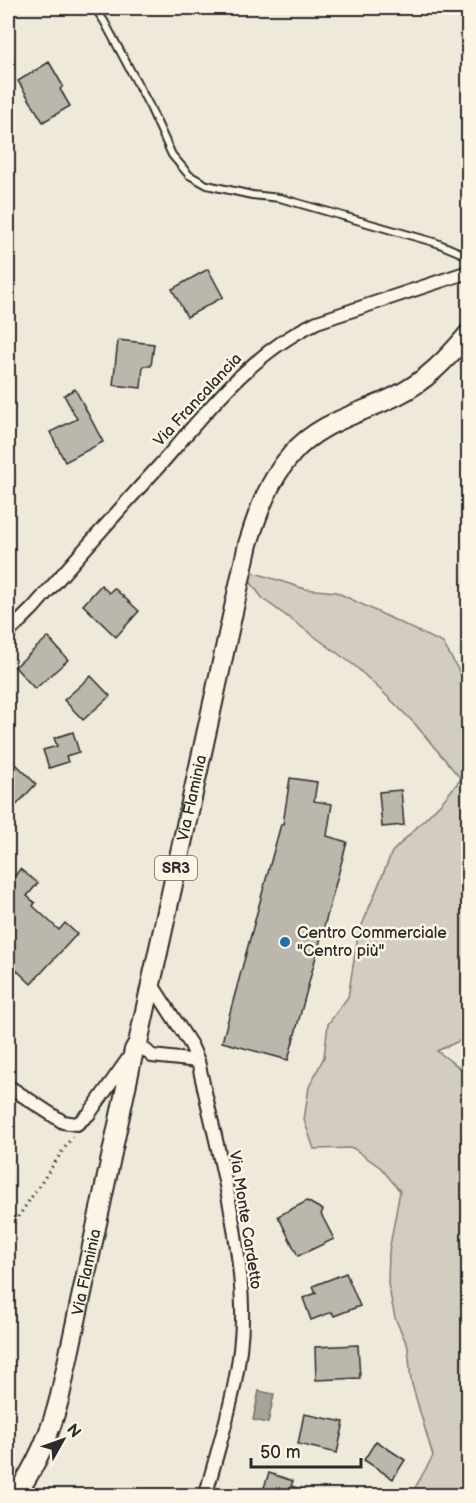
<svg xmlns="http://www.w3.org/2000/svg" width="476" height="1503" viewBox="0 0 476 1503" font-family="'Balsamiq Sans',sans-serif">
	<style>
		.green { fill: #d2cdc0; stroke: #7e7c76; stroke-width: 1.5 }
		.water { fill: #a6a399; stroke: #75736d; stroke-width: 1.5 }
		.building { fill: #bcb7ac; stroke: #2b2b2b; stroke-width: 1.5 }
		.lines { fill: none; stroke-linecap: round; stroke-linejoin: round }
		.lane-casing { stroke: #2b2b2b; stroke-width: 10 }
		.street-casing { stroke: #2b2b2b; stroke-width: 16 }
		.primary-casing { stroke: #2b2b2b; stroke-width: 22 }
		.path { stroke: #2b2b2b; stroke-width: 3; stroke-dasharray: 1.5 4.5; stroke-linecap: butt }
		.lane { stroke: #fcf5e5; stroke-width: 6 }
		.street { stroke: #fcf5e5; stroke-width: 12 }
		.primary { stroke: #fcf5e5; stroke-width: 18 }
		.poi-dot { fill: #1f6fb2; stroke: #fcf5e5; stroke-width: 2 }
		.labels { text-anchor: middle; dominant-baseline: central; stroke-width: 5; stroke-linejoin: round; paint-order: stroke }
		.shield { fill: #fcf5e5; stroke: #6a6863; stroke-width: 1.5 }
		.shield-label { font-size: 15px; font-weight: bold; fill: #2b2b2b }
		.street-label { font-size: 16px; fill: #2b2b2b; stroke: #fcf5e5 }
		.poi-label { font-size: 16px; fill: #2b2b2b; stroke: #fcf5e5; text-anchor: start }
	</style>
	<rect width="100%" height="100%" fill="#efe9da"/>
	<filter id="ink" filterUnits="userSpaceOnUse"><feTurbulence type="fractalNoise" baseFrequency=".0167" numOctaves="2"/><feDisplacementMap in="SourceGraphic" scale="12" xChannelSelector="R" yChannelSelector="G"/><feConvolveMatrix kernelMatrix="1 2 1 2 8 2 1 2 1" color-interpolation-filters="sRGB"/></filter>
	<g filter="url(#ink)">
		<path class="green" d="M240 568 305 589 336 592 443 643 468 687V1037L437 1051 468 1074V1495H411L433 1456 411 1381 408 1347 395 1318 388 1284 389 1251 400 1191 381 1168 353 1148 314 1149 304 1120 309 1087 324 1057 328 1024 348 997 358 935 392 852 441 803 461 779 415 724 388 697 355 666 263 599Z"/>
		<path class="water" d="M259 1391 274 1394 268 1423 253 1420Z"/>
		<path class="building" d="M49 62 63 86 60 89 70 106 43 122 18 81Z
			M208 269 223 297 187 317 172 289Z
			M118 340 154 344 151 366H143L141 388 113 385Z
			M75 389 103 442 65 462 50 432 77 419 64 395Z
			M101 585 109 593 114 588 139 611 116 637 83 605Z
			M48 637 68 660 35 689 15 667Z
			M91 676 110 696 83 720 64 700Z
			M73 732 79 752 66 756 68 762 49 768 43 750 57 746 54 738Z
			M16 764 36 784 8 814V773Z
			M290 778 317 782 314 801 332 804 327 836 347 842 288 1060 222 1042 281 824H283Z
			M401 790 404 825 382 827 379 792Z
			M20 869 38 883 27 896 35 903 33 906 59 930 65 923 77 934 31 984 8 962V885Z
			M307 1201 323 1210 321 1214 334 1239 298 1256 278 1216Z
			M346 1273 360 1306 334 1316 332 1312 311 1320 303 1298 316 1293 313 1286Z
			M358 1345 360 1378 316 1380 315 1347Z
			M304 1414 344 1422 337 1453 298 1444Z
			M376 1441 405 1460 393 1479 364 1460Z
			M269 1473 293 1481 291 1486 313 1493V1496H261Z"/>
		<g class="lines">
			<defs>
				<path id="lane" d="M95 8 104 21 150 107 172 155 189 175 207 185 252 195 280 198 437 243 468 256"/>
				<path id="street" d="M8 633 33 608C75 560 117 512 160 465 207 411 251 353 317 322L468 272
					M151 983 191 1045 198 1061C215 1140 240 1227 242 1307 244 1369 223 1431 207 1490
					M138 1043 152 1056 198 1061
					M8 1086 63 1122 77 1124 89 1114 130 1056"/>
				<g id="primary">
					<path id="s1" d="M15 1496C37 1465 51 1432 60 1396L134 1050 138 1043 248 544C258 512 269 480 292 454 319 422 360 414 396 396 426 381 447 359 468 334"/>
				</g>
			</defs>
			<use href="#lane" class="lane-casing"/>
			<use href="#street" class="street-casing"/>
			<use href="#primary" class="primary-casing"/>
			<path class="path" d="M8 1232 72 1137"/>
			<use href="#lane" class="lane"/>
			<use href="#street" class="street"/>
			<use href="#primary" class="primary"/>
		</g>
	</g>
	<circle class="poi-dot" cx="285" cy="942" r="6"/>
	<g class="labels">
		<rect class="shield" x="155" y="856" width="42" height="24" rx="4.5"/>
		<g class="shield-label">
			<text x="176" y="868">SR3</text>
		</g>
		<g class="street-label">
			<text transform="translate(198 400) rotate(-47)">Via Francalancia</text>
			<text stroke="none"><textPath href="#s1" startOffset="723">Via Flaminia</textPath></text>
			<text transform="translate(245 1220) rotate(81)">Via Monte Cardetto</text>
			<text stroke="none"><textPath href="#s1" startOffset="237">Via Flaminia</textPath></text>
		</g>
		<g class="poi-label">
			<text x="297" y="933">Centro Commerciale<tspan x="297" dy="18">"Centro più"</tspan></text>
		</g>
	</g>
	<rect width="476" height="1503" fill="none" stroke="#fcf5e5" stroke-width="30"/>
	<rect x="15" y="15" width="446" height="1473" fill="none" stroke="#2b2b2b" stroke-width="2" filter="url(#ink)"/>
	<g transform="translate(63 1440) rotate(50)" stroke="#fcf5e5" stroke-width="4.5" paint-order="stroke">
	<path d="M0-4.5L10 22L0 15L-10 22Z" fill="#2b2b2b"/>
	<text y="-9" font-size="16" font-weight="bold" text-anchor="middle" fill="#2b2b2b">N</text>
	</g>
	<path d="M251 1458v9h110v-9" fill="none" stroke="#2b2b2b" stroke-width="3"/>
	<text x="260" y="1458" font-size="18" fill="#2b2b2b" stroke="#fcf5e5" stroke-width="4.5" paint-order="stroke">50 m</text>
</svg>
